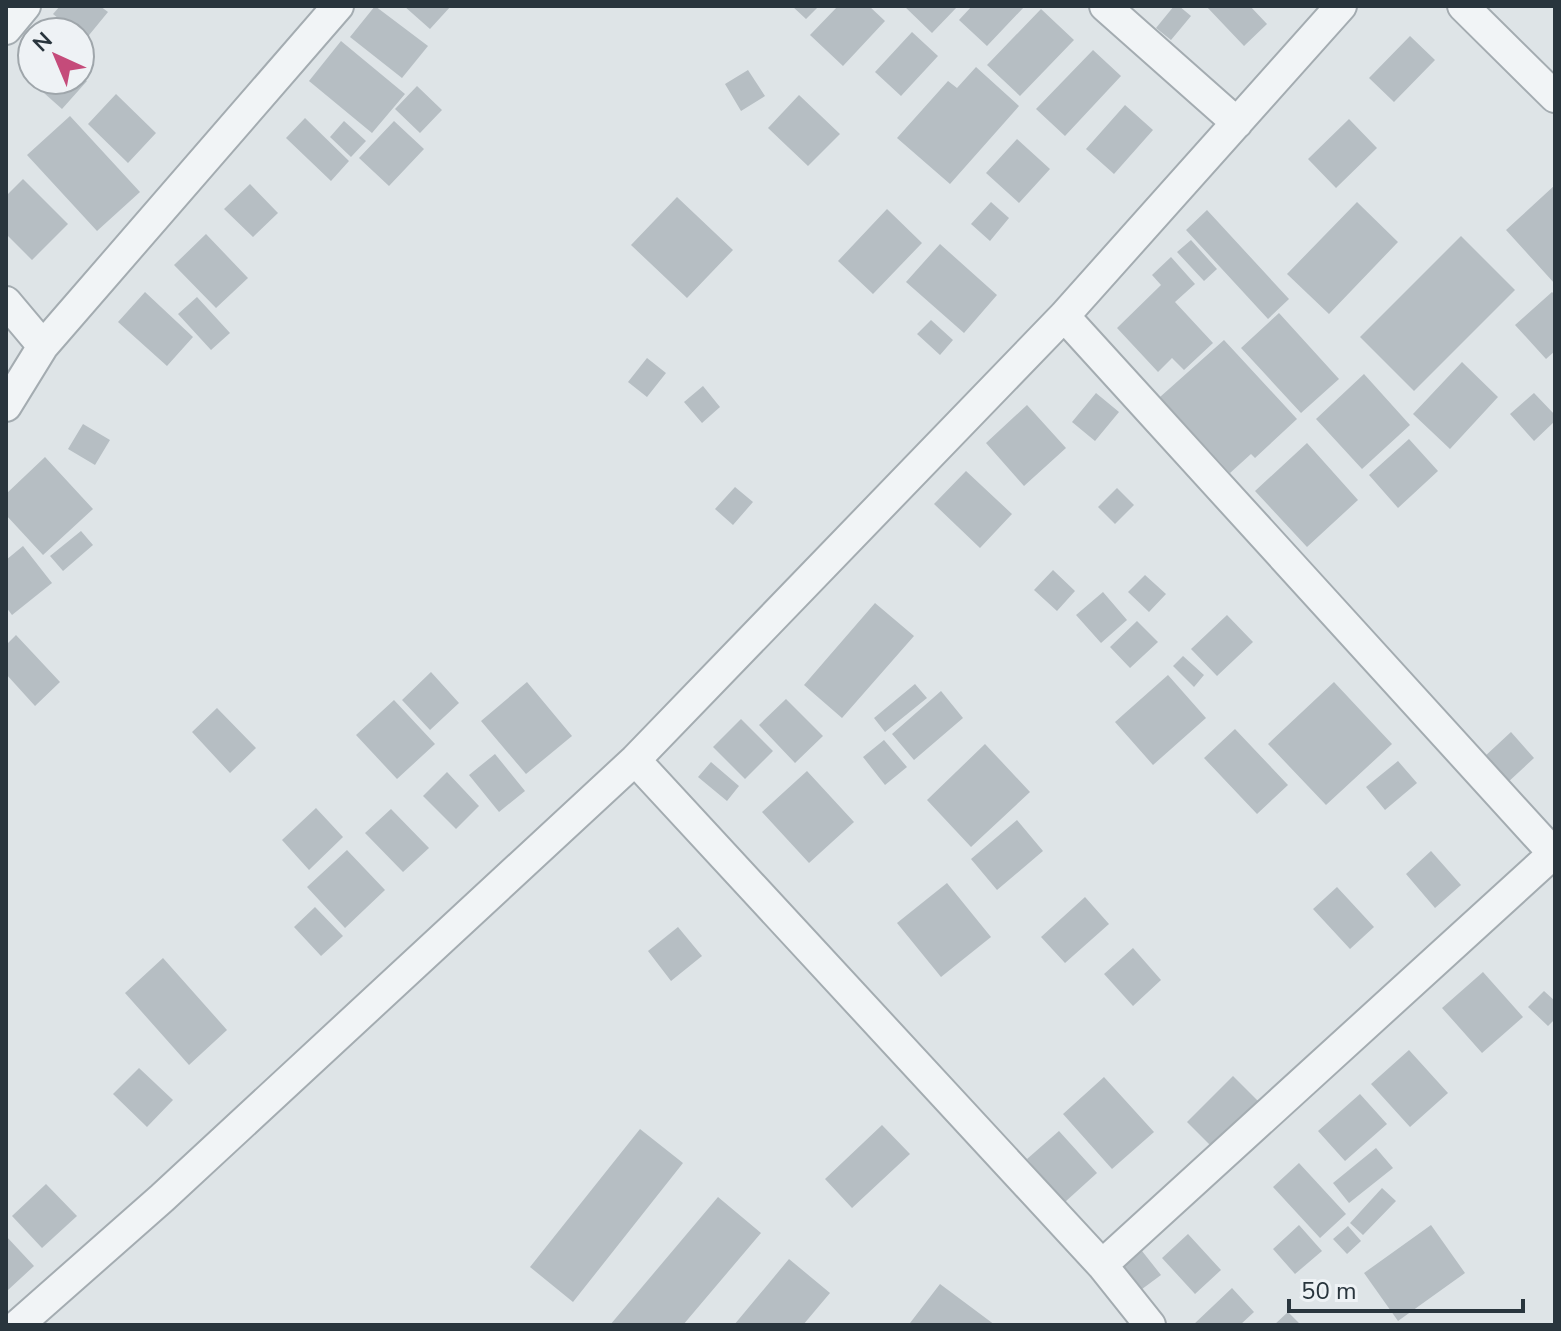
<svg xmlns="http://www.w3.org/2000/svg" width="1561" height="1331" viewBox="0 0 1561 1331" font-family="'Nunito Sans',sans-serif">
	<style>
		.building { fill: #b6bec3 }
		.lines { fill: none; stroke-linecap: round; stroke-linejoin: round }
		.street-casing { stroke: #a4acb1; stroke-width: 34 }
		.street { stroke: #f1f4f6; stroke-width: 30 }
	</style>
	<rect width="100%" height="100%" fill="#dee4e7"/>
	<path class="building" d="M60 6H100L108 12 85 40 80 36V32H75L53 14Z
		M375 6 428 46 402 78 350 37Z
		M404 6H451L430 29Z
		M792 6H819L806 19Z
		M838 6H869L885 21 843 66 810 35Z
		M904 6H958L932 33Z
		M972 6H1025L987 46 959 20Z
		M1174 6H1179L1191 16 1171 40 1156 28Z
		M1206 6H1250L1267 24 1244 46Z
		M1041 9 1074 40 1020 96 987 65Z
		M912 32 938 56 901 96 875 72Z
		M1410 36 1435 60 1394 102 1369 78Z
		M341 41 405 94 372 133 309 81Z
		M1093 50 1121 76 1065 136 1036 109Z
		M976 67 1019 106 950 184 897 138 948 81 957 88Z
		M32 70V80H80V75L87 81 62 109 26 77Z
		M748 70 765 96 741 111 725 84Z
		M417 86 442 110 420 133 395 109Z
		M116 94 156 133 128 163 88 124Z
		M799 95 840 134 808 166 768 128Z
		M1125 105 1153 130 1114 174 1086 149Z
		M70 116 140 192 97 231 27 155Z
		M305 118 349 161 331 181 286 138Z
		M1349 119 1377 148 1336 188 1308 159Z
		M344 121 366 141 351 157 330 137Z
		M394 121 424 149 389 186 359 158Z
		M1017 139 1050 169 1019 203 986 173Z
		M23 179 68 224 32 260 6 234V196Z
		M250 184 278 213 253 237 224 209Z
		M1555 185V284L1506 230Z
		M677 197 733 250 687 298 631 245Z
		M991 202 1009 218 990 241 971 224Z
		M1357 202 1398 242 1329 314 1287 274Z
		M887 209 922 243 873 294 838 261Z
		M1207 210 1289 299 1268 319 1186 230Z
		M206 234 248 278 216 308 174 265Z
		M1461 236 1515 290 1414 391 1360 337Z
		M1191 240 1217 269 1204 281 1177 252Z
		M940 244 997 295 964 333 906 282Z
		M1171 257 1195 284 1175 302 1213 343 1184 370 1172 358 1158 372 1117 328 1161 285 1152 275Z
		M145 292 193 337 167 366 118 322Z
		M1552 292 1555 295V351L1546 359 1515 325Z
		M197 297 230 333 211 350 178 314Z
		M1279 313 1339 379 1301 413 1241 348Z
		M931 320 953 340 940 355 917 334Z
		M1224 340 1297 419 1255 458 1251 454 1230 473 1160 397Z
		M647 358 666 373 647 397 628 382Z
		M1462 362 1498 397 1450 449 1413 414Z
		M1364 374 1410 425 1362 469 1316 419Z
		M703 386 720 407 702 423 684 402Z
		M1096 393 1119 412 1095 441 1072 422Z
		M1534 393 1555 415V421L1534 441 1510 414Z
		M1027 405 1066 448 1024 486 986 443Z
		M83 424 110 440 95 465 68 449Z
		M1409 439 1438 471 1398 508 1369 475Z
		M1307 443 1358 500 1307 547 1255 491Z
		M45 457 93 509 43 555 6 515V494Z
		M966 471 1012 514 980 548 934 504Z
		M735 487 753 502 733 525 715 509Z
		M1117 488 1134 505 1115 524 1098 507Z
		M81 531 93 545 63 571 50 556Z
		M23 546 52 583 12 615 6 607V560Z
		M1053 570 1075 591 1057 611 1034 590Z
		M1145 575 1166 594 1149 612 1128 592Z
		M1103 592 1127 620 1101 643 1076 615Z
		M875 603 914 636 842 718 804 685Z
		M1227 615 1253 642 1217 676 1191 649Z
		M1137 621 1158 642 1130 668 1110 647Z
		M16 635 60 682 35 706 6 674V645Z
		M1183 656 1204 675 1194 687 1173 666Z
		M431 672 459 703 430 730 402 700Z
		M1168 675 1206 718 1153 765 1115 722Z
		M527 682 572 736 526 774 481 721Z
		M1334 682 1392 744 1326 805 1268 744Z
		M915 684 927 698 885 732 874 718Z
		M941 691 963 718 914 760 892 734Z
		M786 699 823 736 795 763 759 725Z
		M394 700 435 744 397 779 356 735Z
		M217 708 256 748 230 773 192 732Z
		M741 719 773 751 745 779 713 747Z
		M1235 729 1288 785 1257 814 1204 758Z
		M1511 732 1534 758 1506 784 1483 758Z
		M884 740 907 767 885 785 863 757Z
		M985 744 1030 792 971 847 927 800Z
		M495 754 525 791 499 812 469 775Z
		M1398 761 1417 783 1385 810 1366 787Z
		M711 762 739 786 727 801 698 777Z
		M807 771 854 822 809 863 762 812Z
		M447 772 479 806 456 829 423 796Z
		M316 808 343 837 309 870 282 840Z
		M391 809 429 848 403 872 365 833Z
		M1017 820 1043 851 997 890 971 859Z
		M347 850 385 890 345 928 307 887Z
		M1431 851 1461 885 1435 908 1406 874Z
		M947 883 991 937 941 977 897 923Z
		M1337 887 1374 927 1350 949 1313 909Z
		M1085 897 1109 924 1065 963 1041 937Z
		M315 907 343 936 321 956 294 927Z
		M678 927 702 956 671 981 648 951Z
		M1133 948 1161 980 1133 1006 1104 974Z
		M163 958 227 1030 189 1065 125 993Z
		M1483 972 1523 1017 1482 1053 1442 1008Z
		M1544 991 1555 1001V1019L1548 1026 1528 1007Z
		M1409 1050 1448 1093 1410 1127 1371 1084Z
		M139 1068 173 1100 147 1127 113 1094Z
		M1233 1076 1259 1102 1213 1148 1187 1122Z
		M1104 1077 1154 1132 1112 1169 1063 1114Z
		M1360 1094 1387 1124 1345 1161 1318 1131Z
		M882 1125 910 1154 852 1208 825 1179Z
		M640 1129 683 1163 573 1302 530 1267Z
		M1059 1131 1097 1173 1065 1202 1027 1159Z
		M1376 1148 1393 1168 1349 1203 1333 1183Z
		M1299 1163 1346 1214 1320 1238 1273 1187Z
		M46 1184 77 1216 42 1248 12 1216Z
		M1382 1188 1396 1201 1363 1235 1350 1223Z
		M718 1197 761 1233 683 1325H610Z
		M1299 1225 1322 1251 1295 1274 1273 1249Z
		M1431 1225 1465 1273 1398 1321 1364 1273Z
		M1348 1226 1361 1241 1347 1254 1333 1239Z
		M1188 1234 1221 1270 1195 1294 1162 1258Z
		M6 1236 34 1266 8 1290 6 1288Z
		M1142 1251 1161 1275 1134 1295 1116 1271Z
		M789 1259 830 1293 803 1325H734Z
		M940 1284 995 1325H913L910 1323Z
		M1232 1288 1254 1312 1240 1325H1193Z
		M1288 1312 1301 1325H1274Z"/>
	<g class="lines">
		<defs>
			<path id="street" d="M1105 6 1237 123
				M1463 6 1555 97
				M6 29 25 6
				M6 302 43 346
				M1064 316 1555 855
				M6 406 43 346 338 6
				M635 760 1102 1265 1150 1325
				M1102 1265 1555 852
				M18 1325 162 1198 635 760 1064 316 1341 6"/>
		</defs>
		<use href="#street" class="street-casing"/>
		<use href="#street" class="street"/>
	</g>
	<rect width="1561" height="1331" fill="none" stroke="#29353d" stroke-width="16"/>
	<g transform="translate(56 56) rotate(316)"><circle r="38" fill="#eef2f5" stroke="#9fa6ab" stroke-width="2"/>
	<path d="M0-6L14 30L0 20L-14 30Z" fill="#c54b7a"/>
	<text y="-12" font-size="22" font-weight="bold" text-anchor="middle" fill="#29353d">N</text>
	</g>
	<path d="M1289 1299v12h234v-12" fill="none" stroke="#29353d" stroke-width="4"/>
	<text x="1301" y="1299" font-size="24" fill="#29353d" stroke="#eef2f5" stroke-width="6" paint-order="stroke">50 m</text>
</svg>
